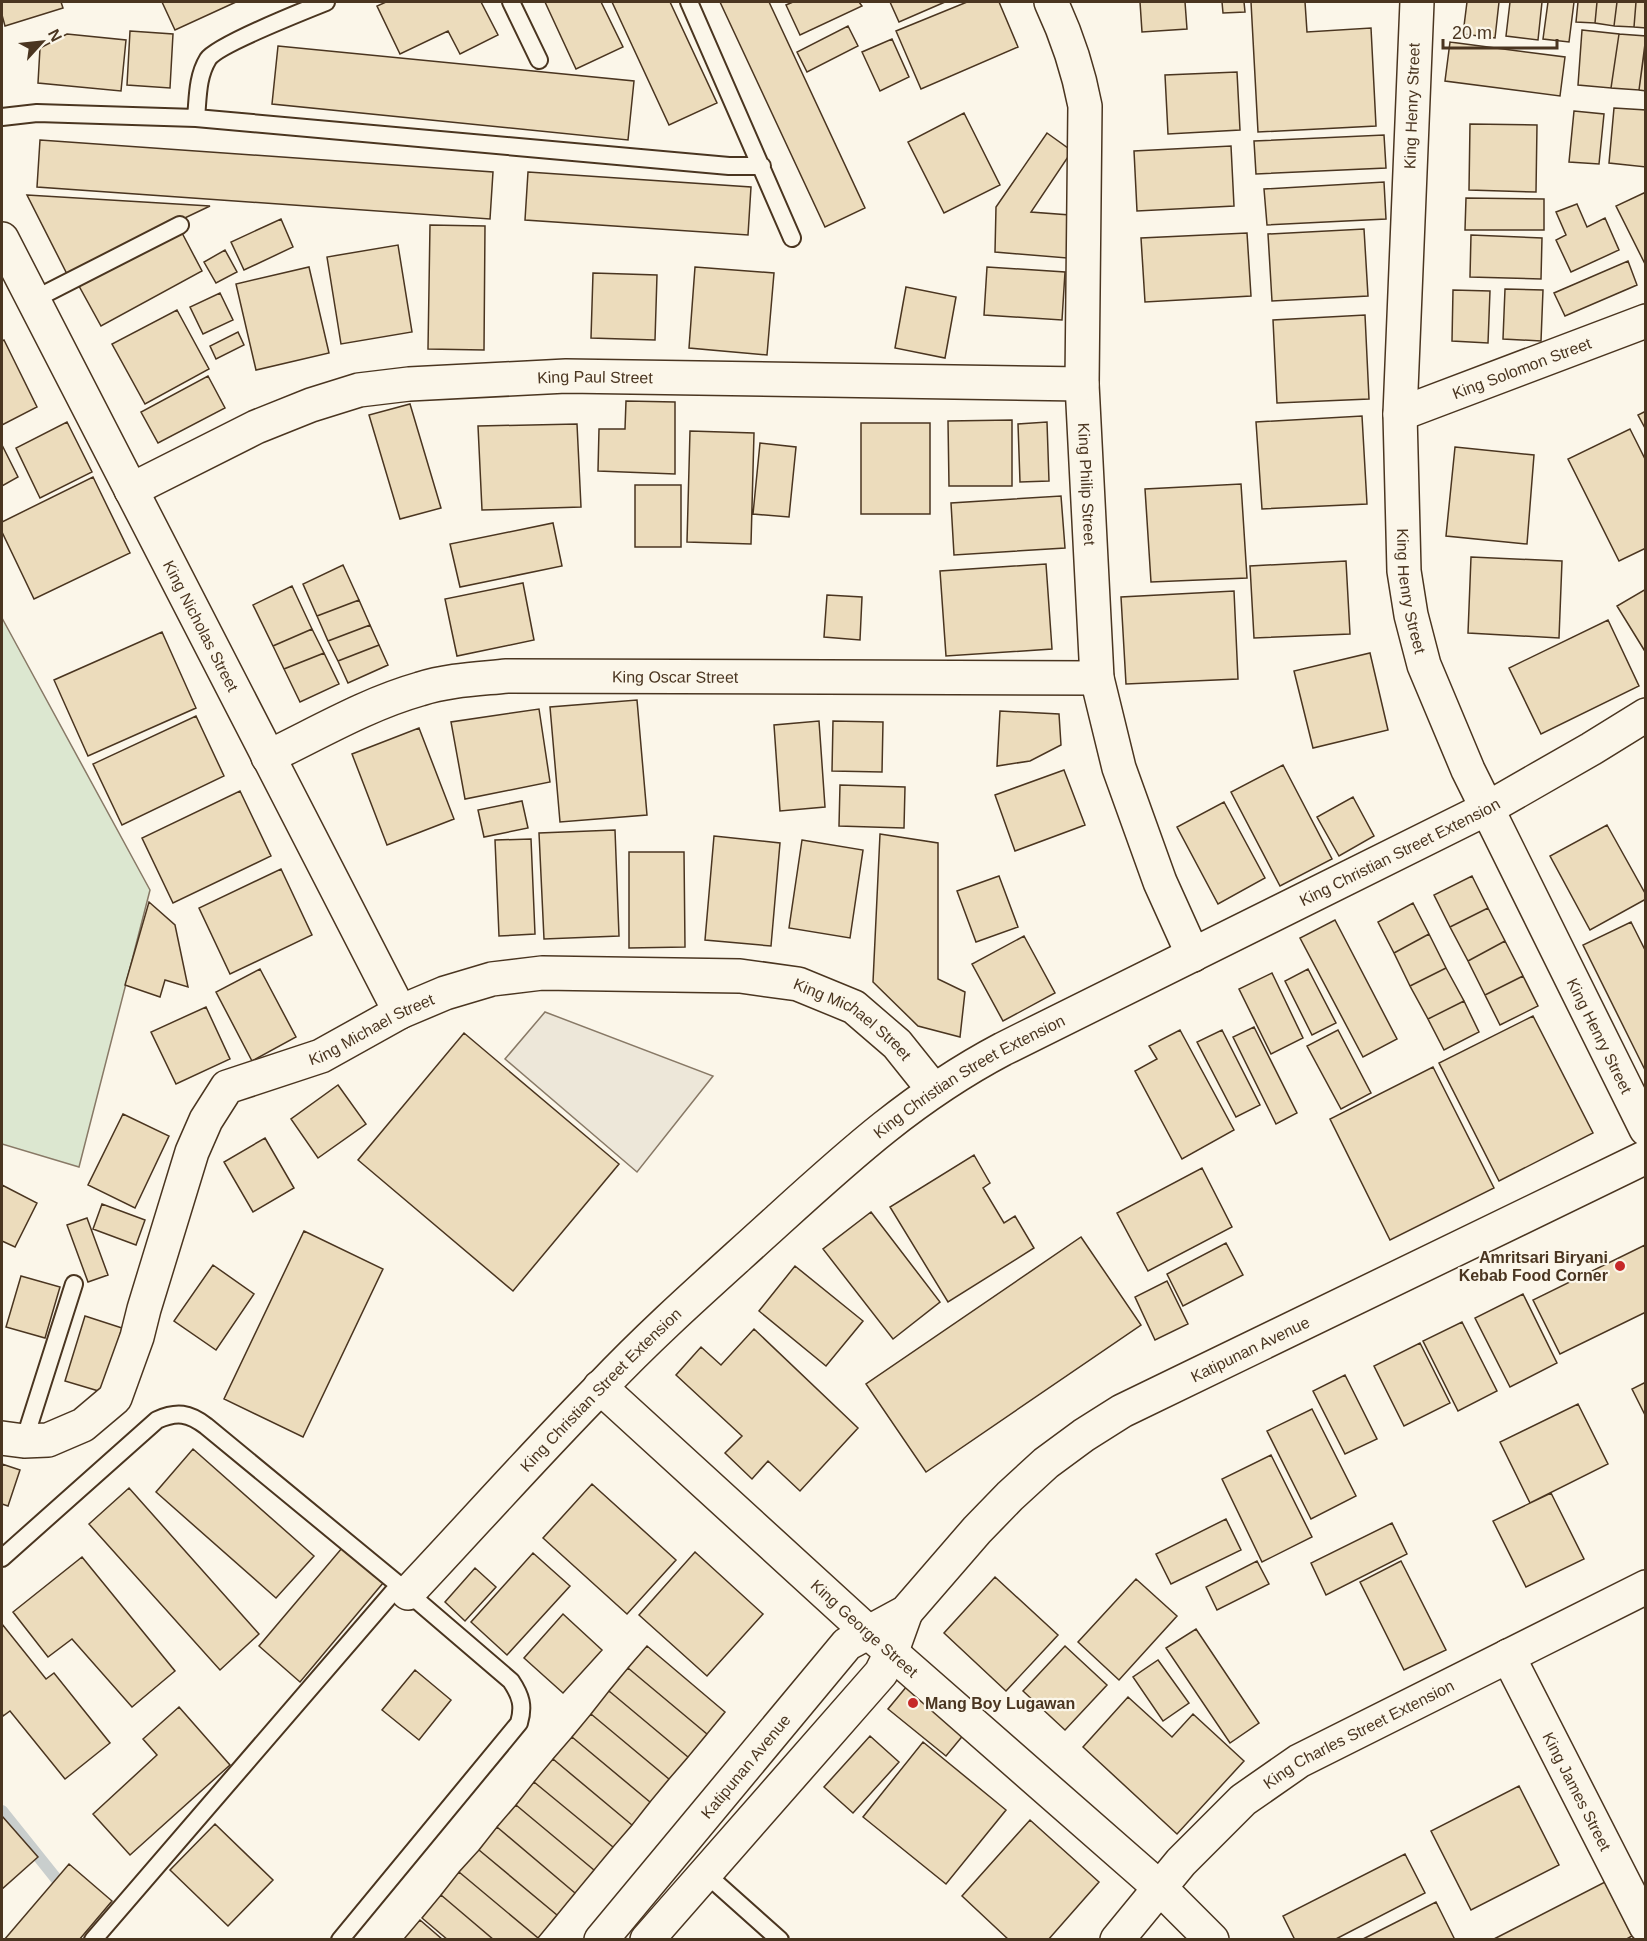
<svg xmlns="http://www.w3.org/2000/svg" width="1647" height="1941" viewBox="0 0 1647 1941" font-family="Helvetica,sans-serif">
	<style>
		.green { fill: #dce7d0; stroke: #887966; stroke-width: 1.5 }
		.parking { fill: #ede7d9; stroke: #887966; stroke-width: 1.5 }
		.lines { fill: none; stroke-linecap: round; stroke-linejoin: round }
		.stream { stroke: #c9cecd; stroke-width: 12 }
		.building { fill: #ecdcbc; stroke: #4a3520; stroke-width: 1.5 }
		.lane-casing { stroke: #4a3520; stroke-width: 20 }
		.street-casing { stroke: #4a3520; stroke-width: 36 }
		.secondary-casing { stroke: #4a3520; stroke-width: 36 }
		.lane { stroke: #fbf6e9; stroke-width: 16 }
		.street { stroke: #fbf6e9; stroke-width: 33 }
		.secondary { stroke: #fbf6e9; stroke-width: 33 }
		.poi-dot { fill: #c62828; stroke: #fbf6e9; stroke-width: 2 }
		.labels { text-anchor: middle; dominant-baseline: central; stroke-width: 4.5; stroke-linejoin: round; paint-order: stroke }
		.street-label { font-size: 16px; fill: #4a3520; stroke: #fbf6e9 }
		.poi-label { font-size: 16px; font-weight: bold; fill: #4a3520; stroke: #fbf6e9; text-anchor: end }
	</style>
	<rect width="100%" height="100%" fill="#fbf6e9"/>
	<path class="green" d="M2 618 150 890 79 1167 2 1144Z"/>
	<path class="parking" d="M545 1012 713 1076 637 1172 505 1059Z"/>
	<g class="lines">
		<path class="stream" d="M2 1811 66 1891"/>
	</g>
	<path class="building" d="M2 2H61L63 8 5 26 2 15Z
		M162 2H236L175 30Z
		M386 2H481L498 35 460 54 448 31 400 54 377 6Z
		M545 2H601L623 47 576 69Z
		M612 2H670L717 103 669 125Z
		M720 2H769L865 208 825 227Z
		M793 2H859L862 6 800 35 786 5Z
		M890 2H945L899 22Z
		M967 2H999L1018 47 921 89 896 31Z
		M1140 2H1185L1187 29 1142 32Z
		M1222 2H1244L1245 12 1223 13Z
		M1251 2H1305L1307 32 1371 28 1376 126 1258 132Z
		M1467 2H1499L1495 38 1463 34Z
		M1510 2H1542L1538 40 1506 36Z
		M1548 2H1574L1569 42 1543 39Z
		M1578 2H1597L1595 23 1576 22Z
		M1597 2H1617L1614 26 1595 23Z
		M1617 2H1636L1634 27 1614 26Z
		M1636 2H1646V28L1634 27Z
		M848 26 858 46 807 72 797 52Z
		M1582 30 1619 34 1611 88 1578 85Z
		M130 31 173 34 170 88 127 85Z
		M67 34 126 40 121 91 38 83 40 48Z
		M1619 34 1646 36 1639 90 1611 88Z
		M892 39 909 77 880 91 862 52Z
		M1646 39V91L1639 90Z
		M1450 42 1565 57 1560 96 1445 81Z
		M278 46 634 81 628 140 272 104Z
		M1237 72 1240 130 1168 134 1165 75Z
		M1614 108 1646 110V167L1609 163Z
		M1574 111 1604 114 1599 164 1569 162Z
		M964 113 1000 185 944 213 908 142Z
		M1470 124 1537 125 1536 192 1469 190Z
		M1047 133 1072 151 1031 212 1070 215 1067 258 995 252 996 207Z
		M1384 135 1386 168 1256 174 1254 141Z
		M40 140 493 172 490 219 37 187Z
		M1231 146 1234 206 1137 211 1134 151Z
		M528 172 751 187 748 235 525 220Z
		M1384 182 1386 219 1267 225 1264 189Z
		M1646 192V266L1616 206Z
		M27 195 210 206 67 274Z
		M1466 198 1544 199V230H1465Z
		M1577 204 1587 227 1605 218 1619 250 1571 272 1556 240 1566 235 1556 212Z
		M281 219 293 247 244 270 231 242Z
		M430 225 485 226 484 350 428 349Z
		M1364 229 1368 296 1272 301 1268 234Z
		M181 231 202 271 101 326 79 286Z
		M1247 233 1251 296 1145 302 1141 238Z
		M1471 235 1542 238 1541 279 1470 277Z
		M398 245 412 332 341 344 327 257Z
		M225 250 237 272 216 283 204 262Z
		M1628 261 1637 285 1565 316 1554 293Z
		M309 267 329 353 256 370 236 284Z
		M695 267 774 273 767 355 689 348Z
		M987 267 1065 272 1062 320 984 315Z
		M593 273 657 275 655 340 591 338Z
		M906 287 956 297 945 358 895 348Z
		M1505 289 1543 290 1541 341 1503 339Z
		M1453 290 1490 291 1488 343 1452 341Z
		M220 293 233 320 203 334 190 307Z
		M177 310 209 369 145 404 112 344Z
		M1365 315 1369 399 1277 403 1273 320Z
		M238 332 244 345 216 359 210 346Z
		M4 340 37 407 2 425V341Z
		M208 376 225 408 158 443 141 412Z
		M626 401 675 402V474L598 471 599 429H625Z
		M410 404 441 508 400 519 369 415Z
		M1646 411V430L1638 415Z
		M1362 416 1367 504 1262 509 1256 422Z
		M1012 420V486H949L948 421Z
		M67 422 92 472 40 498 16 448Z
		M1047 422 1049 481 1020 482 1018 424Z
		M861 423H930V514H861Z
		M577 424 581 507 482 510 478 426Z
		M1630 429 1646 461V548L1619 561 1568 459Z
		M690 431 754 433 751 544 687 542Z
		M760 443 796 447 789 517 753 514Z
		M2 445 18 477 2 486Z
		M1455 447 1534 455 1527 544 1446 536Z
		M93 477 130 553 34 599 2 532V522Z
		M1241 484 1247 578 1151 582 1145 489Z
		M635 485H681V547H635Z
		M1061 496 1065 548 954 555 951 503Z
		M553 523 562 566 460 587 450 544Z
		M1471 557 1562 561 1559 638 1468 633Z
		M1346 561 1350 634 1254 638 1250 566Z
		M1046 564 1052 649 946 656 940 571Z
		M343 565 359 600 317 616 303 584Z
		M523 583 534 640 457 656 445 599Z
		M292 586 312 629 273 646 253 605Z
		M1646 589V653L1617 606Z
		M1234 591 1238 679 1126 684 1121 597Z
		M827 595 862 597 860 640 824 637Z
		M359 600 370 625 328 641 317 616Z
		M1608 620 1639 686 1541 734 1509 668Z
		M370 625 379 645 338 661 328 641Z
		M312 629 324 653 284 669 273 646Z
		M162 632 196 708 88 756 54 680Z
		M379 645 388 665 348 683 338 661Z
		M324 653 339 684 300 702 284 669Z
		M1370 653 1388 730 1313 748 1294 671Z
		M637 700 647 815 560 822 550 707Z
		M539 709 550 782 465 799 451 722Z
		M1000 711 1059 714 1061 745 1030 761 997 766Z
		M196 716 224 776 122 825 93 764Z
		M819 721 825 807 780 811 774 725Z
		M833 721 883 722 882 772 832 771Z
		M419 728 454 819 387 845 352 754Z
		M1283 765 1332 859 1280 886 1231 792Z
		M1064 770 1085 825 1015 851 995 795Z
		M840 785 905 787 904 828 839 826Z
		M240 791 271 856 173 903 142 838Z
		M1353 797 1374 836 1339 856 1317 817Z
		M522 801 528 828 484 837 478 810Z
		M1224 802 1265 878 1218 904 1177 827Z
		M1607 825 1646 895V899L1590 930 1550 856Z
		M615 830 619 936 544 939 539 833Z
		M880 834 938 843V979L965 992 960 1037 918 1026 873 982Z
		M714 836 780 843 771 946 705 940Z
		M531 839 535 934 499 936 495 840Z
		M802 840 863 850 850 938 789 928Z
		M629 852H684L685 947 629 948Z
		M281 869 312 935 230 974 199 908Z
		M999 876 1018 927 976 942 957 891Z
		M1472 876 1488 908 1450 927 1434 895Z
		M149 902 175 925 188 987 165 980 160 997 125 985Z
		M1413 903 1429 934 1394 953 1378 922Z
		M1488 908 1505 941 1468 961 1450 927Z
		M1335 920 1397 1039 1363 1057 1300 938Z
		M1631 922 1646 952V1072L1583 945Z
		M1429 934 1446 968 1410 986 1394 953Z
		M1024 936 1055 993 1003 1021 972 964Z
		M1505 941 1523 976 1485 995 1468 961Z
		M1446 968 1464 1001 1428 1019 1410 986Z
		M260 969 296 1037 252 1061 216 992Z
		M1308 969 1336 1023 1312 1035 1285 981Z
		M1272 973 1303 1038 1271 1054 1239 989Z
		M1523 976 1538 1006 1500 1025 1485 995Z
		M1464 1001 1479 1032 1444 1050 1428 1019Z
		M206 1007 230 1059 176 1084 151 1032Z
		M1533 1016 1593 1133 1499 1181 1439 1063Z
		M1254 1027 1297 1113 1276 1124 1233 1037Z
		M1180 1030 1234 1130 1182 1159 1135 1071 1157 1059 1149 1046Z
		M1222 1030 1260 1105 1236 1117 1197 1042Z
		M1338 1030 1371 1093 1341 1109 1307 1046Z
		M464 1033 619 1164 513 1291 358 1160Z
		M1433 1067 1494 1188 1390 1240 1330 1119Z
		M338 1085 366 1124 318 1158 291 1119Z
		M123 1114 169 1136 135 1208 88 1185Z
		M265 1138 294 1188 253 1212 224 1162Z
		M974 1155 990 1183 983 1188 1004 1223 1015 1216 1034 1248 948 1302 890 1207Z
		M1202 1168 1232 1227 1148 1271 1117 1213Z
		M2 1185 37 1203 15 1247 2 1241Z
		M102 1204 145 1220 136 1245 93 1229Z
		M871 1212 940 1302 893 1339 823 1249Z
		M87 1218 108 1275 88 1282 67 1225Z
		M304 1231 383 1269 303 1437 224 1399Z
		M1081 1237 1141 1325 926 1472 866 1384Z
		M1226 1243 1243 1275 1183 1306 1167 1274Z
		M1645 1245 1646 1312 1560 1354 1533 1300Z
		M213 1265 254 1294 216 1350 174 1321Z
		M795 1266 863 1321 826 1366 759 1311Z
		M21 1276 60 1287 45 1338 6 1327Z
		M1167 1281 1188 1324 1155 1340 1135 1297Z
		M1523 1294 1557 1363 1510 1387 1475 1318Z
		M85 1316 122 1328 102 1392 65 1381Z
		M1462 1322 1497 1391 1458 1411 1423 1341Z
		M754 1329 858 1428 800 1491 768 1461 752 1479 725 1453 742 1436 676 1375 701 1347 721 1365Z
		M1420 1343 1450 1403 1404 1426 1374 1366Z
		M1345 1375 1377 1439 1345 1454 1313 1391Z
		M1646 1382V1417L1632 1389Z
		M1578 1404 1608 1464 1530 1503 1500 1442Z
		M1312 1409 1356 1496 1311 1519 1267 1431Z
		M193 1449 314 1556 276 1598 156 1492Z
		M1271 1455 1312 1537 1262 1562 1222 1479Z
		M2 1464 20 1470 8 1506 2 1504Z
		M592 1484 676 1560 627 1614 543 1538Z
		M129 1488 259 1634 220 1670 89 1524Z
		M1551 1493 1584 1559 1526 1587 1493 1521Z
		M1226 1519 1241 1550 1171 1584 1156 1554Z
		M1392 1523 1407 1554 1326 1595 1311 1563Z
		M342 1548 383 1583 300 1682 259 1646Z
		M695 1552 763 1614 707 1676 639 1615Z
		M533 1553 570 1586 507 1655 471 1622Z
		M82 1557 175 1671 132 1707 72 1639 48 1657 13 1612Z
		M1257 1561 1269 1584 1217 1610 1206 1587Z
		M1401 1561 1446 1650 1404 1670 1360 1582Z
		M475 1568 496 1587 465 1621 445 1602Z
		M995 1577 1058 1635 1006 1691 944 1633Z
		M1136 1579 1177 1616 1119 1680 1078 1642Z
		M563 1614 602 1650 563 1693 524 1658Z
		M2 1624 46 1679 54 1673 110 1743 65 1779 10 1711 3 1716 2 1713Z
		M1196 1629 1259 1723 1230 1743 1166 1648Z
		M647 1646 725 1712 707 1734 628 1668Z
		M1065 1646 1107 1685 1065 1730 1023 1691Z
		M1158 1660 1189 1703 1163 1721 1133 1677Z
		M628 1668 707 1734 688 1757 609 1691Z
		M415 1670 451 1700 419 1740 382 1710Z
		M907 1686 965 1733 946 1756 888 1709Z
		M609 1691 688 1757 669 1779 591 1714Z
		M1128 1697 1172 1737 1193 1714 1244 1761 1177 1834 1083 1747Z
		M179 1707 230 1765 130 1855 93 1814 157 1755 143 1739Z
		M591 1714 669 1779 650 1802 572 1737Z
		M870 1736 899 1762 853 1813 824 1787Z
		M572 1737 650 1802 632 1825 553 1759Z
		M923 1742 1006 1810 946 1884 863 1817Z
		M553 1759 632 1825 613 1847 534 1782Z
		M534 1782 613 1847 594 1870 516 1805Z
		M1519 1786 1559 1865 1471 1910 1431 1831Z
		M516 1805 594 1870 575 1893 497 1827Z
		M2 1816 38 1857 2 1889Z
		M1030 1820 1099 1882 1048 1940H1009L962 1896Z
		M215 1824 273 1880 228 1926 170 1870Z
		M497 1827 575 1893 557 1915 479 1850Z
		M479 1850 557 1915 538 1938 459 1872Z
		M1405 1854 1425 1893 1334 1940H1295L1283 1916Z
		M69 1864 112 1901 79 1940H4Z
		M459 1872 538 1938 537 1940H494L441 1895Z
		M1605 1882 1632 1936 1625 1940H1492Z
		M441 1895 494 1940H448L422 1918Z
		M1436 1902 1455 1940H1361Z
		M420 1920 443 1940 404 1939Z"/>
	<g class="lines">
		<defs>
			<path id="lane" d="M326 2C306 10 217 45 208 59 197 77 198 98 196 118L729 166H762
				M511 2 539 60
				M689 2 792 238
				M2 117 37 113 196 118
				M33 300 180 225
				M24 1441 74 1284
				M2 1558 157 1420C177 1411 189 1413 206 1426L399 1585 511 1681C521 1696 524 1706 519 1723L340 1940
				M706 1874 780 1940
				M93 1940 399 1585"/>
			<g id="street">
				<path id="s1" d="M1051 2C1067 36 1078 69 1085 106L1082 384 1097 678 1119 768 1160 882 1193 955"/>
				<path id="s2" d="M1417 2 1400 414 1404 571 1411 615 1424 665 1468 770 1646 1129"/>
				<path id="s3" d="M2 239 400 1012"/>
				<path id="s4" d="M1400 414 1646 321"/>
				<path id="s5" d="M131 490 256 427 311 405 359 390 409 384 566 376 1082 384"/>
				<path id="s6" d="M268 757C318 733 367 704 420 689 448 680 478 679 507 676L1097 678"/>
				<path id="s7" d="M600 1387 868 1632 1160 1888 1212 1940"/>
				<path id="s8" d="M2 1438 24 1441 48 1440 83 1425 115 1398 137 1337 144 1309 192 1152 206 1120 227 1087 321 1056 400 1012 445 993 492 979 542 973 740 976 798 984 854 1007 897 1044 933 1089"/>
				<path id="s9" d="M408 1593C472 1525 535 1454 601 1387 653 1332 710 1282 766 1231 843 1161 910 1098 1003 1049L1488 808 1591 749 1646 715"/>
				<path id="s10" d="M1508 1656 1646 1926"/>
				<path id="s11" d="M1117 1940 1181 1862 1243 1800 1299 1761 1646 1587"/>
			</g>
			<g id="secondary">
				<path id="s12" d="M601 1940 847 1644 906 1612 977 1530 1010 1496 1046 1463 1084 1435 1122 1411 1646 1157"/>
				<path d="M647 1940 881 1673 892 1651 906 1612"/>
			</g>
		</defs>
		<use href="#lane" class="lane-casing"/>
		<use href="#street" class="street-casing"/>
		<use href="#secondary" class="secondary-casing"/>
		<use href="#lane" class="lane"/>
		<use href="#street" class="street"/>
		<use href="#secondary" class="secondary"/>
	</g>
	<g class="poi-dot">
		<circle cx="1620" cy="1266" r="6"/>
		<circle cx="913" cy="1703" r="6"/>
	</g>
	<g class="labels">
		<g class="street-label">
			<text transform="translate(1412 106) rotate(-88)">King Henry Street</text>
			<text stroke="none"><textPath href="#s4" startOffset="130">King Solomon Street</textPath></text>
			<text stroke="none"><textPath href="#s5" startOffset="486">King Paul Street</textPath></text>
			<text stroke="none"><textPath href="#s1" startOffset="488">King Philip Street</textPath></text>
			<text stroke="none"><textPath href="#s2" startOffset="590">King Henry Street</textPath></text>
			<text stroke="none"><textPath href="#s3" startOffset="435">King Nicholas Street</textPath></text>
			<text stroke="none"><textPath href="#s6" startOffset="423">King Oscar Street</textPath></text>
			<text stroke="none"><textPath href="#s9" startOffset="1252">King Christian Street Extension</textPath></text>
			<text stroke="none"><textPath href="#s8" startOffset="1118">King Michael Street</textPath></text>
			<text stroke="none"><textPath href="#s8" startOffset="614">King Michael Street</textPath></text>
			<text stroke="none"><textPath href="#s2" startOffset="1076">King Henry Street</textPath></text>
			<text stroke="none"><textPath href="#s9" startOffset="766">King Christian Street Extension</textPath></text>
			<text stroke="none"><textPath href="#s12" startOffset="891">Katipunan Avenue</textPath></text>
			<text stroke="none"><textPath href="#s9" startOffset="280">King Christian Street Extension</textPath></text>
			<text stroke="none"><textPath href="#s7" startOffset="358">King George Street</textPath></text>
			<text stroke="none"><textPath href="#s11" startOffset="322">King Charles Street Extension</textPath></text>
			<text stroke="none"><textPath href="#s12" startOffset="226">Katipunan Avenue</textPath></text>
			<text stroke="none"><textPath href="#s10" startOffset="152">King James Street</textPath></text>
		</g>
		<g class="poi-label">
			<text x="1608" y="1257">Amritsari Biryani<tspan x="1608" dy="18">Kebab Food Corner</tspan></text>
			<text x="925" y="1703" text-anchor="start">Mang Boy Lugawan</text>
		</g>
	</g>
	<rect width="1647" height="1941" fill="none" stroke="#4a3520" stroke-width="6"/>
	<g transform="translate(42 42) rotate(63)" stroke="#fbf6e9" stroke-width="4.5" paint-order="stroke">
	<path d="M0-4.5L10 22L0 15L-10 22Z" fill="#4a3520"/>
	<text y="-9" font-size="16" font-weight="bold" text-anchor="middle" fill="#4a3520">N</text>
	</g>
	<path d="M1443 39v9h114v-9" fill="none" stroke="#4a3520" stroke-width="3"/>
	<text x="1452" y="39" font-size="18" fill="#4a3520" stroke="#fbf6e9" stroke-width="4.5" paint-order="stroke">20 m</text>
</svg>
